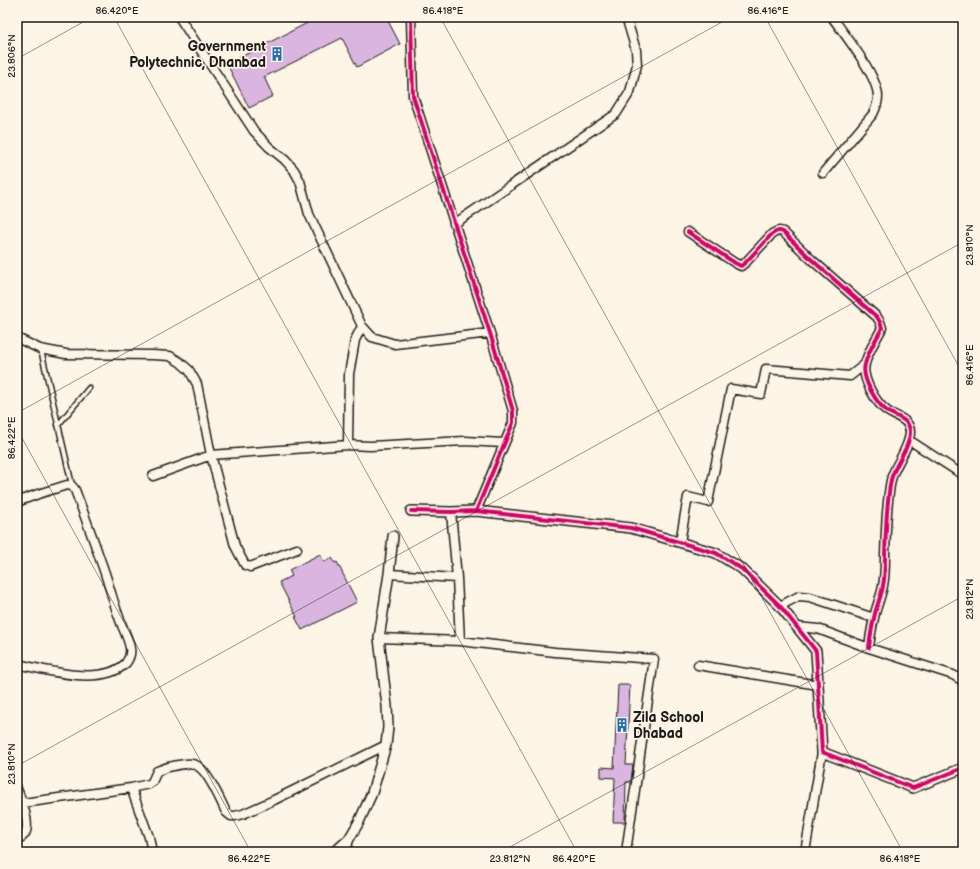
<svg xmlns="http://www.w3.org/2000/svg" width="980" height="869" viewBox="0 0 980 869" font-family="'Balsamiq Sans',sans-serif">
	<style>
		.building { fill: #d9b5e0; stroke: #1c1c1c }
		.lines { fill: none; stroke-linecap: round; stroke-linejoin: round }
		.service-casing { stroke: #1c1c1c; stroke-width: 7 }
		.minor-casing { stroke: #1c1c1c; stroke-width: 11 }
		.tertiary-casing { stroke: #1c1c1c; stroke-width: 12 }
		.service { stroke: #fcf5e5; stroke-width: 4 }
		.minor { stroke: #fcf5e5; stroke-width: 8 }
		.tertiary { stroke: #fcf5e5; stroke-width: 9 }
		.cycleway-casing { stroke: #fcf5e5; stroke-width: 6 }
		.cycleway { stroke: #d6006c; stroke-width: 4 }
		.ticks { fill: none; stroke: #1c1c1c; stroke-width: 1; stroke-opacity: 0.45 }
		.labels { text-anchor: middle; dominant-baseline: central; stroke-width: 3.5; stroke-linejoin: round; paint-order: stroke }
		.poi-label { font-size: 14px; font-weight: bold; fill: #1c1c1c; stroke: #fcf5e5; text-anchor: end }
		.neatline { fill: none; stroke: #1c1c1c; stroke-width: 1.5 }
		.ticks-label { font-size: 10px; text-anchor: middle; fill: #1c1c1c }
	</style>
	<rect width="100%" height="100%" fill="#fcf5e5"/>
	<filter id="ink" filterUnits="userSpaceOnUse"><feTurbulence type="fractalNoise" baseFrequency=".025" numOctaves="2"/><feDisplacementMap in="SourceGraphic" scale="8" xChannelSelector="R" yChannelSelector="G"/><feConvolveMatrix kernelMatrix="1 2 1 2 8 2 1 2 1" color-interpolation-filters="sRGB"/></filter>
	<g filter="url(#ink)">
		<path class="building" d="M319 17H386L400 44 357 67 342 38 264 77 273 96 249 108 227 64Z
			M320 554 324 562 332 558 335 563 337 562 357 602 302 630 295 617H297L279 582 292 576 289 570Z
			M618 685H630L626 765H633L631 782H626L625 822H613L615 778 601 777V767L614 768Z"/>
		<g class="lines">
			<defs>
				<path id="service" d="M41 350 72 485
					M58 425 89 388"/>
				<path id="minor" d="M179 17 254 131 269 147 285 160 294 170 300 181 309 214 362 326 372 337 395 344 490 333
					M411 17 413 96 490 333 513 411V423L476 511
					M823 173 873 114C876 108 878 103 878 96 877 75 845 35 832 17
					M454 224 616 114 630 92 637 65 636 50 626 17
					M688 232 735 263 741 266 746 262 772 234C777 231 779 230 783 232L812 260 877 317 880 322 882 328C876 340 868 351 865 364 861 378 876 403 887 411 896 417 910 419 910 432 910 448 894 465 891 480 886 505 886 530 885 555 885 565 885 576 883 586 881 597 876 607 874 618 872 627 870 638 869 648
					M17 338 40 349 66 354 153 355 170 356 180 362 189 370 197 384 211 455 235 546 245 565 250 567 297 549
					M909 440 963 475
					M348 445 349 374 355 340 362 326
					M153 476 211 455 348 445 370 446 465 441 504 443
					M17 502 38 494 67 485 72 486 75 490C84 514 93 538 101 562 108 580 112 599 119 617 122 628 128 636 130 648 131 653 129 659 126 663 102 687 46 670 17 664
					M451 512 457 578 460 641
					M680 542 688 497 708 502 731 389 761 394 766 369 850 376 864 365
					M389 574 457 578
					M780 606 799 596 810 597 874 618
					M797 627 818 629 869 648 953 675 963 681
					M379 638 460 641 555 652 654 659 626 852
					M698 665 818 685
					M131 788 149 837 152 852
					M17 789C21 798 33 829 23 836 21 838 19 838 17 838
					M23 803 131 788 149 784 152 782 157 771C164 768 171 766 178 765 185 764 193 762 199 767 208 773 221 801 226 812L231 816H235L243 814 274 800 386 745
					M346 852 349 839
					M805 852 822 752"/>
				<path id="tertiary" d="M411 511 451 512 476 511 631 528 716 553 742 569 780 606 816 651 822 752 913 788 963 768
					M333 852 338 849 349 839 359 822 372 793 386 745 388 727 387 706 379 638 389 574 393 536"/>
			</defs>
			<use href="#service" class="service-casing"/>
			<use href="#minor" class="minor-casing"/>
			<use href="#tertiary" class="tertiary-casing"/>
			<use href="#service" class="service"/>
			<use href="#minor" class="minor"/>
			<use href="#tertiary" class="tertiary"/>
			<defs>
				<path id="cycleway" d="M411 17 413 96 490 333 513 411V423L476 511
					M688 232 735 263 741 266 746 262 772 234C777 231 779 230 783 232L812 260 877 317 880 322 882 328C876 340 868 351 865 364 861 378 876 403 887 411 896 417 910 419 910 432 910 448 894 465 891 480 886 505 886 530 885 555 885 565 885 576 883 586 881 597 876 607 874 618 872 627 870 638 869 648
					M411 511 451 512 476 511 631 528 716 553 742 569 780 606 816 651 822 752 913 788 963 768"/>
			</defs>
			<use href="#cycleway" class="cycleway-casing"/>
			<use href="#cycleway" class="cycleway"/>
		</g>
	</g>
	<path class="ticks" d="M114 17 577 852M440 17 903 852M765 17 963 374M17 59 92 17M17 413 731 17M17 429 251 852M17 766 963 242M501 852 963 596"/>
	<defs>
		<symbol id="building-bare" viewBox="-9 -9 18 18"><path d="M-4-6H4V6H1V3H-1V6H-4ZM-2.5-4.3h1.7v1.8h-1.7ZM.8-4.3h1.7v1.8H.8ZM-2.5-1h1.7V.8h-1.7ZM.8-1h1.7V.8H.8Z" fill="#1f6fb2" stroke="#fcf5e5" stroke-width="2.5" paint-order="stroke"/></symbol>
	</defs>
	<g fill-rule="evenodd">
		<use href="#building-bare" x="267" y="44" width="20" height="20"/>
		<use href="#building-bare" x="612" y="715" width="20" height="20"/>
	</g>
	<g class="labels">
		<g class="poi-label">
			<text x="266" y="46">Government<tspan x="266" dy="16">Polytechnic, Dhanbad</tspan></text>
			<text x="633" y="717" text-anchor="start">Zila School<tspan x="633" dy="16">Dhabad</tspan></text>
		</g>
	</g>
	<rect width="980" height="869" fill="none" stroke="#fcf5e5" stroke-width="44"/>
	<rect x="22" y="22" width="936" height="825" class="neatline"/>
	<g class="ticks-label">
		<text x="117" y="14">86.420°E</text>
		<text x="443" y="14">86.418°E</text>
		<text x="768" y="14">86.416°E</text>
		<text transform="translate(11 56) rotate(-90)" y="4">23.806°N</text>
		<text transform="translate(969 245) rotate(-90)" y="4">23.810°N</text>
		<text transform="translate(969 365) rotate(-90)" y="4">86.416°E</text>
		<text transform="translate(11 438) rotate(-90)" y="4">86.422°E</text>
		<text transform="translate(969 599) rotate(-90)" y="4">23.812°N</text>
		<text transform="translate(11 764) rotate(-90)" y="4">23.810°N</text>
		<text x="249" y="862">86.422°E</text>
		<text x="510" y="862">23.812°N</text>
		<text x="574" y="862">86.420°E</text>
		<text x="900" y="862">86.418°E</text>
	</g>
</svg>
